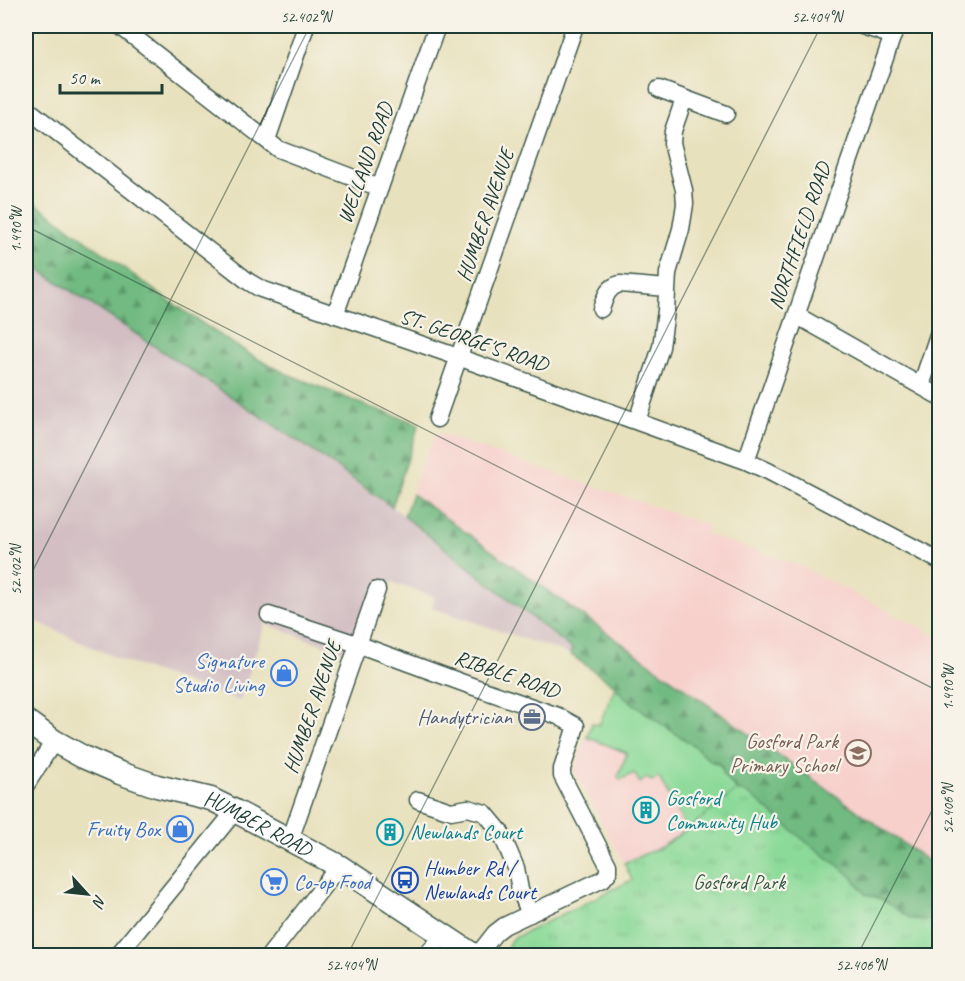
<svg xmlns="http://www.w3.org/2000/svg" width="965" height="981" viewBox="0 0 965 981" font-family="Caveat,sans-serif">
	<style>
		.built { fill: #f7d0cc }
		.industrial { fill: #d2bec3 }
		.grass { fill: #8cda99; stroke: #568c66; stroke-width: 1.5 }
		.forest { fill: url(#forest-firs); stroke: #487c5a; stroke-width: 1.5 }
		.park { fill: url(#park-tufts); stroke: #568c66; stroke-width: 1.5 }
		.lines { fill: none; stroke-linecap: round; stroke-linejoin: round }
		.minor-casing { stroke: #3d5649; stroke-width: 19 }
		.secondary-casing { stroke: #3d5649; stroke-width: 25 }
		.minor { stroke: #fff; stroke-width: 16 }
		.secondary { stroke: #fff; stroke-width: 22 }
		.ticks { fill: none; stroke: #1f3d34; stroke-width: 1.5; stroke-opacity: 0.45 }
		.labels { text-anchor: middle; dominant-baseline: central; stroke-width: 4.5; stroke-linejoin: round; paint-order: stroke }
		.street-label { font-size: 21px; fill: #1f3d34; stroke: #f7f3e8 }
		.shop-label { font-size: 21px; fill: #366cbe; stroke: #f7f3e8; text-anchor: end }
		.service-label { font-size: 21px; fill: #4e5e75; stroke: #f7f3e8; text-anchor: end }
		.education-label { font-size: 21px; fill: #785e54; stroke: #f7f3e8; text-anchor: end }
		.culture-label { font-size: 21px; fill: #0d838f; stroke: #f7f3e8; text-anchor: start }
		.transit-label { font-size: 21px; fill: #164399; stroke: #f7f3e8; text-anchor: start }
		.park-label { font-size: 21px; fill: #355c48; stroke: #f7f3e8 }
		.neatline { fill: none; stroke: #1f3d34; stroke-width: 2 }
		.ticks-label { font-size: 15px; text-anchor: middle; fill: #1f3d34 }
	</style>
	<defs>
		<pattern id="forest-firs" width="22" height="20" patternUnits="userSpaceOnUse" patternTransform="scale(1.5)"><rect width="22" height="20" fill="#71ba81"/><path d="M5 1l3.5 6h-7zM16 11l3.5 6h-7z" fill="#5c986a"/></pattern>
		<pattern id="park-tufts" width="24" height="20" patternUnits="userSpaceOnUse" patternTransform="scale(1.5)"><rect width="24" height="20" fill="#8cda99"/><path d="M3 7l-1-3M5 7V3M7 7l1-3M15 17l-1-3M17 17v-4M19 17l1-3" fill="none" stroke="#78bc84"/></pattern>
	</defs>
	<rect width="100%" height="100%" fill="#f7f3e8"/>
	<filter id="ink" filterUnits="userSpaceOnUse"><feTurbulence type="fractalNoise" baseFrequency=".0167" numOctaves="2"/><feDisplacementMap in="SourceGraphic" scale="12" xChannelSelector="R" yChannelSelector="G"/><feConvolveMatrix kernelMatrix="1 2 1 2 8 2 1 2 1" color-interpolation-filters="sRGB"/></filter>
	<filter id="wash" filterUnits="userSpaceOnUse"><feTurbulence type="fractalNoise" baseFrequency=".008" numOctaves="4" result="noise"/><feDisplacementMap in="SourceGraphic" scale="24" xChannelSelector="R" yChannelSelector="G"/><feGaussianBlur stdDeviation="1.35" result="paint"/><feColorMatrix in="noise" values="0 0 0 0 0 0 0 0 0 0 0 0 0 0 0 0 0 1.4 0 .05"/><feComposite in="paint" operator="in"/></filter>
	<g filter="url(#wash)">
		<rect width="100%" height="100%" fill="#e8e1bd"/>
		<path class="built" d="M436 433 708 525 706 534 800 566 939 637V869L412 494 415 482Z
			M615 687 626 698 660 723 717 762 722 767 723 775 737 790 687 830 661 847 624 863 574 771 592 723 599 725Z"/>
		<path class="industrial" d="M26 261 319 455 399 512 572 649 570 654 432 608 435 597 392 582 381 587 353 655 265 624 240 701 123 661 26 617Z"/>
		<path class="grass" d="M615 687C638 710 666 726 693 745 699 749 704 757 711 761 716 763 718 763 722 767L723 775 737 790 687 830 659 778 651 781 647 778 640 783 634 773 620 780 618 777 627 753 587 737 592 723 599 725Z"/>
		<path class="forest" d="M26 196 158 293 227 340 256 358 285 373 369 407 419 424 392 507 319 455 26 261Z
			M412 494 939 869V912L932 920 911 919 881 900 865 894 853 878 844 870 806 842 750 795 737 790 723 775 722 767 717 762 710 761 696 747 660 723 626 698 615 686 570 654 572 649 404 516Z"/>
		<path class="park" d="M737 790 750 795 806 842 844 870 853 878 865 894 881 899 911 919 932 920 939 912V955H508C505 949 508 944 512 939L632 880 624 863 661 847 687 830Z"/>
	</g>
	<g filter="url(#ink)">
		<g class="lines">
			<defs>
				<path id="minor" d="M120 26 278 149 380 188
					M862 26 893 36
					M659 89 726 114
					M26 108 249 282 261 289 458 357 746 461 768 471 940 561
					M267 140 306 26
					M601 309C605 298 607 287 620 284L667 288
					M335 315 437 26
					M796 315 940 397
					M921 386 940 329
					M437 419 575 26
					M637 421 661 347 666 311 668 273 681 229 683 217 685 204 684 190 672 143 673 131 684 99
					M746 461 896 26
					M269 615 357 644 466 684 558 716 576 726 562 769V776L608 865V873L603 879 504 926 495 933 477 956
					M26 785 54 741
					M418 800 451 811 468 808 485 813 500 831 516 868 520 890 530 914
					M290 840 377 590
					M117 956 235 811
					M269 956 339 866
					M425 956 444 935"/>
				<g id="secondary">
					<path id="s1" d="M26 721 54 741 83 757 120 773 157 786 211 799 235 811 339 866 475 956"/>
				</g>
			</defs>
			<use href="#minor" class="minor-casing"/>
			<use href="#secondary" class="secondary-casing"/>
			<use href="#minor" class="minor"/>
			<use href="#secondary" class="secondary"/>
		</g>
	</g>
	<path class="ticks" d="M26 226 940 692M26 584 310 26M347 956 821 26M857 956 940 795"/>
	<defs>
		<symbol id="shop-ring" viewBox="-11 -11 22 22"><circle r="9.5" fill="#f7f3e8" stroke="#3f7fe0" stroke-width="1.5"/><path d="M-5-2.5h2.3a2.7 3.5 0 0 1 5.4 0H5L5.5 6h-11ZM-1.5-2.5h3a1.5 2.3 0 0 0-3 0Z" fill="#3f7fe0"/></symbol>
		<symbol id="office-ring" viewBox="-11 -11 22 22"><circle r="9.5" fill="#f7f3e8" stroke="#5c6f8a" stroke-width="1.5"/><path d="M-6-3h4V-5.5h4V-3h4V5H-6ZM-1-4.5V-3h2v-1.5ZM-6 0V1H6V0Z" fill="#5c6f8a"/></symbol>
		<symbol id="school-ring" viewBox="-11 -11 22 22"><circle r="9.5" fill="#f7f3e8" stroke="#8d6e63" stroke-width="1.5"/><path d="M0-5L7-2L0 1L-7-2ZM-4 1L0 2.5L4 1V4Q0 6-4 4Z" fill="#8d6e63"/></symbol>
		<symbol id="building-ring" viewBox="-11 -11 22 22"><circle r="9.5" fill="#f7f3e8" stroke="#0f9aa8" stroke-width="1.5"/><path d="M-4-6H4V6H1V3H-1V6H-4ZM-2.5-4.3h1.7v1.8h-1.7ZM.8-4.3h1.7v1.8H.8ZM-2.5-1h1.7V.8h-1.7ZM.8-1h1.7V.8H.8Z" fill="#0f9aa8"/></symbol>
		<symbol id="bus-ring" viewBox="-11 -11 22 22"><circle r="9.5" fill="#f7f3e8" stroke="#1a4fb4" stroke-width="1.5"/><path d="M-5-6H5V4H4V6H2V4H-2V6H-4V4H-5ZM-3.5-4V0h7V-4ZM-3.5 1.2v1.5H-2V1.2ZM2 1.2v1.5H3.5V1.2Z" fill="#1a4fb4"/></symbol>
		<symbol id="supermarket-ring" viewBox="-11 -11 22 22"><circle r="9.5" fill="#f7f3e8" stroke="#3f7fe0" stroke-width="1.5"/><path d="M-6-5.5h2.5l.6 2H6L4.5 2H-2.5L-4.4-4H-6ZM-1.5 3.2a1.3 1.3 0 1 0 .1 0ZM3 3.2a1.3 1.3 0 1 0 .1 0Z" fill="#3f7fe0"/></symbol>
	</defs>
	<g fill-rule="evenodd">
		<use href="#shop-ring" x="269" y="658" width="30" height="30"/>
		<use href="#office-ring" x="517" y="702" width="30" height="30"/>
		<use href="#school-ring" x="843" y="738" width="30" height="30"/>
		<use href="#building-ring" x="631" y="795" width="30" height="30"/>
		<use href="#shop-ring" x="165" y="814" width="30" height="30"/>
		<use href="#building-ring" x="375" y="817" width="30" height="30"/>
		<use href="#bus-ring" x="390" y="865" width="30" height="30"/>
		<use href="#supermarket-ring" x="259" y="867" width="30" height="30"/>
	</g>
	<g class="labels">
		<g class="street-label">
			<text transform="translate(365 163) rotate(-70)">WELLAND ROAD</text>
			<text transform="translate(485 215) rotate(-71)">HUMBER AVENUE</text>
			<text transform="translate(799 236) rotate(-71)">NORTHFIELD ROAD</text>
			<text transform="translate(474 340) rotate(19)">ST. GEORGE'S ROAD</text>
			<text transform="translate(507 674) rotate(19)">RIBBLE ROAD</text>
			<text transform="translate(312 707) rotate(-71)">HUMBER AVENUE</text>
			<text stroke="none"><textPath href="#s1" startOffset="255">HUMBER ROAD</textPath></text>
		</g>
		<g class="shop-label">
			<text x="264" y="661">Signature<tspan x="264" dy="24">Studio Living</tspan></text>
			<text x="160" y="829">Fruity Box</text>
			<text x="294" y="882" text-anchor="start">Co-op Food</text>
		</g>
		<g class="service-label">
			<text x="512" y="717">Handytrician</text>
		</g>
		<g class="education-label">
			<text x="838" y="741">Gosford Park<tspan x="838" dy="24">Primary School</tspan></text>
		</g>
		<g class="culture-label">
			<text x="666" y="798">Gosford<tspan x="666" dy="24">Community Hub</tspan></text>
			<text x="410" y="832">Newlands Court</text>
		</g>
		<g class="transit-label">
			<text x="424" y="868">Humber Rd /<tspan x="424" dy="24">Newlands Court</tspan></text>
		</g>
		<g class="park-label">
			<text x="739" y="882">Gosford Park</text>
		</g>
	</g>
	<rect width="965" height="981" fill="none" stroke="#f7f3e8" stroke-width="66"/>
	<g transform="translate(87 894) rotate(117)" stroke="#f7f3e8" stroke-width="4.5" paint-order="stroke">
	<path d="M0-4.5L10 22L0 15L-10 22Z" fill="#1f3d34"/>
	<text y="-9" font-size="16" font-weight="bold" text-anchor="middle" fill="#1f3d34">N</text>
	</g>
	<path d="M60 84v9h102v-9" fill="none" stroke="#1f3d34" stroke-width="3"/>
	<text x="69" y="84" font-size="18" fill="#1f3d34" stroke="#f7f3e8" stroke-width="4.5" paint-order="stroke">50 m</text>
	<rect x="33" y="33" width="899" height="915" class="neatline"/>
	<g class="ticks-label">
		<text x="306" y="22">52.402°N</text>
		<text x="817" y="22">52.404°N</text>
		<text transform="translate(16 230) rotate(-90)" y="5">1.490°W</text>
		<text transform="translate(16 570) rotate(-90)" y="5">52.402°N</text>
		<text transform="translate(948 688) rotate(-90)" y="5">1.490°W</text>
		<text transform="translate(948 809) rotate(-90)" y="5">52.406°N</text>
		<text x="351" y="970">52.404°N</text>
		<text x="861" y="970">52.406°N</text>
	</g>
</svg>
